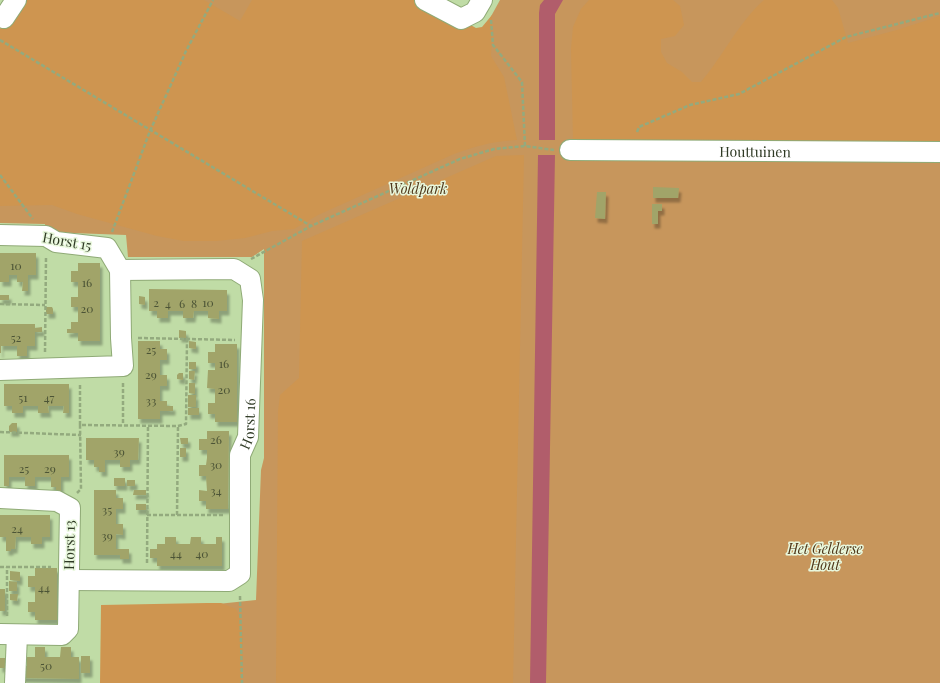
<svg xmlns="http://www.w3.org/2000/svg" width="940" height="683" viewBox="0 0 940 683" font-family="'Playfair Display',serif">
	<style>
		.green { fill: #c7965c }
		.forest { fill: #ce9550 }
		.water { fill: #b15d6b }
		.building { fill: #a1a469; filter: url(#shadow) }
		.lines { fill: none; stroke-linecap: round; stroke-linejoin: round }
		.minor-casing { stroke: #8faa76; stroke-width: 22 }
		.path { stroke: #93aa7e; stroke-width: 2.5; stroke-dasharray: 4 2; stroke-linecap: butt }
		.minor { stroke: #fff; stroke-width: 20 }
		.labels { text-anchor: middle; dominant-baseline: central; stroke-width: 3; stroke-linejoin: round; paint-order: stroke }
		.number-label { font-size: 12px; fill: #4c5436 }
		.street-label { font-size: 14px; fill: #2f3a25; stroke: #e9f8dd }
		.park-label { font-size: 14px; font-style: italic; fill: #4f3719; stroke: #e9f8dd }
	</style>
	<defs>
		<filter id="shadow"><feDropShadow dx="2.5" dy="4.5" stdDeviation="1" flood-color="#0004"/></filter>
	</defs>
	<rect width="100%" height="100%" fill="#c0dca6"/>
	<path class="green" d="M28 0H412L468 31H483L500 0H940V683H111L112 615 256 600 261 470 264 458V249L252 257H128L126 235 46 232 45 224 0 223V31L7 35Z"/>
	<path class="forest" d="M22 0H204L240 21 252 0H425L476 28 482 27 492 15 491 56 504 77 517 140C495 141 475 146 454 154L318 215 294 229 272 231 245 238 216 241H184L157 236 77 214 52 205 0 206V29L1 27 4 29Z
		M589 0H673L680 6 684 25 675 36 661 39V52L667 63 682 72 692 82H701C723 56 739 22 764 0H832L838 8 848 43 897 30 940 16V144L573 140 571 49 573 27 581 9Z
		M524 155 513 683H276L278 411 280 395 299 378 302 241 496 156Z
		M207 603H221L236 609C247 629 242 660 241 683H100L101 605Z"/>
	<path class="water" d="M544 0H563L555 14V140H539V13L540 5Z
		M538 155H555L546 683H530Z"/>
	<path class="building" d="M653 187 679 188 678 198H653Z
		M597 192H606L605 219 595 218Z
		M652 204H662V211H658V224H652Z
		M0 253H36V275H28V291H22L23 282H17V275H9V282H0Z
		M78 263H100V341H78V333H67V329H71V322H78V307H71V297H78V282H71V271H78Z
		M149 289 227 290V311H219V319L208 318V311H194L193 318H183V311H168V318H157V311H149Z
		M0 295H9V300H0Z
		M139 296 145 297V305L139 304Z
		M46 307H52L53 309V314H46Z
		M0 324H35V328L42 327V332H35V346H27V356H17V346H1V353H0Z
		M179 330 186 331V338H179Z
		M138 341H160V349H167V360H160V375H167V386H160V401H167V406H173V411H160V419H138Z
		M189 341 196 342V349L189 348Z
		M215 344H237V422H215V414H208V403H215V389L207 388 208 370H215V363H208V352H215Z
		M189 362H196V369H189Z
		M189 371H195L194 380 189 379Z
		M179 373H183V380L177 379V375Z
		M189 383H195V394L189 393Z
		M4 384H69V413H63L64 406H48L49 413H38V406H23V413H12V406H4Z
		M188 395H196V407H188Z
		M188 408H199V415H188Z
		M12 423H17V432H9V426Z
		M207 431H229L228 509H206V501H199V490L207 491 206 476H199V465H206L207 458V450H199V439H207Z
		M86 438H139L138 460H130V467H120V460H105V472H99V467H94V460H86Z
		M180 438H188V444H181Z
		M180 448H186V457H180Z
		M4 455H69V477H61V492H56V487H51V477H35V486H25V477H9V486H4Z
		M114 478H125V486H114Z
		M127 480H135V486H127Z
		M94 490H116V498H123V509H116V524H123V535L116 534V549H129V559H120V555H94Z
		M134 490H146V495H133Z
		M136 504H146V510H136Z
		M0 515H50V537H42V544H31V537H16L15 549H11V551H6V537H0Z
		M165 537H176V544H190L191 537H201V544H216V537H222V566H157V558H150V549H157V544H165Z
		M35 568H57V620H35V612H28V602H35V587H28V576H35Z
		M10 571 20 572V581L10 580Z
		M9 581 17 582V591H9Z
		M0 589H5V611H0Z
		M10 594H18L17 601 10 600Z
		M35 647H45V657H60L61 647H71V657H79V679L21 678V666H27V657H35Z
		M81 656H90V673H81Z
		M0 658H6V668H0Z"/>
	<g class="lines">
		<defs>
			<g id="minor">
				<path d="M425 0 461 19 475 12 482 0"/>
				<path d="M0 16 4 18 16 0"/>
				<path id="s1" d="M570 150 940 152"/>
				<path d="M0 235 46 236 56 242 107 248 120 270 121 338 123 366 0 370"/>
				<path d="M0 498 57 501 70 508 68 629 62 635 0 634"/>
				<path id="s2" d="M69 580 229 581 240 574V455L248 437 253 300 250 279 234 269 120 270"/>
				<path d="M15 683 17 635"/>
			</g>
		</defs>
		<use href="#minor" class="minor-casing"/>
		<path class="path" d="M491 20 493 45 522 82 525 146
			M0 40 311 226
			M637 132 639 127 690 105 739 94 846 37 940 13
			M0 175 33 219
			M112 232 150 131 186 51 213 0
			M251 259 311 226 460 159 494 149 525 146 554 150
			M0 304 45 305
			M138 338 235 340
			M45 352 46 257
			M123 383V425
			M80 385V425L178 426 186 424 187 339
			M0 432 81 435
			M77 493 81 489 80 425
			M147 515H223
			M177 515 178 426
			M147 563 148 425
			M0 567H51
			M240 596 242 683
			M7 616V567"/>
		<use href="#minor" class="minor"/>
	</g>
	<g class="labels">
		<g class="number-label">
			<text x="16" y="265">10</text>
			<text x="87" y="282">16</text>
			<text x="156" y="302">2</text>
			<text x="208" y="302">10</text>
			<text x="168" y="303">4</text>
			<text x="182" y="303">6</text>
			<text x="194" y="303">8</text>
			<text x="87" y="308">20</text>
			<text x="16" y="337">52</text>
			<text x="151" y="349">25</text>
			<text x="224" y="363">16</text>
			<text x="151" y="374">29</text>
			<text x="224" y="389">20</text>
			<text x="23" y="397">51</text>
			<text x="49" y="397">47</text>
			<text x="151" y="400">33</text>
			<text x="216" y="439">26</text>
			<text x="119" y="451">39</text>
			<text x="216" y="464">30</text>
			<text x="24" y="468">25</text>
			<text x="50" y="468">29</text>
			<text x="216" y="490">34</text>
			<text x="107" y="509">35</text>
			<text x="17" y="528">24</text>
			<text x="107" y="535">39</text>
			<text x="176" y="553">44</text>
			<text x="202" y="553">40</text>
			<text x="44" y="587">44</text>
			<text x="46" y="665">50</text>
		</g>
		<g class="street-label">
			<text stroke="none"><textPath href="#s1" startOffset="185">Houttuinen</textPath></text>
			<text transform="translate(67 241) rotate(10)">Horst 15</text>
			<text stroke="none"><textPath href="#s2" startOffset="325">Horst 16</textPath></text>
			<text transform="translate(69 545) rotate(-89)">Horst 13</text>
		</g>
		<g class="park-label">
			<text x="418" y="188">Woldpark</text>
			<text x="825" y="548">Het Gelderse<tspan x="825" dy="16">Hout</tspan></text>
		</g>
	</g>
</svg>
